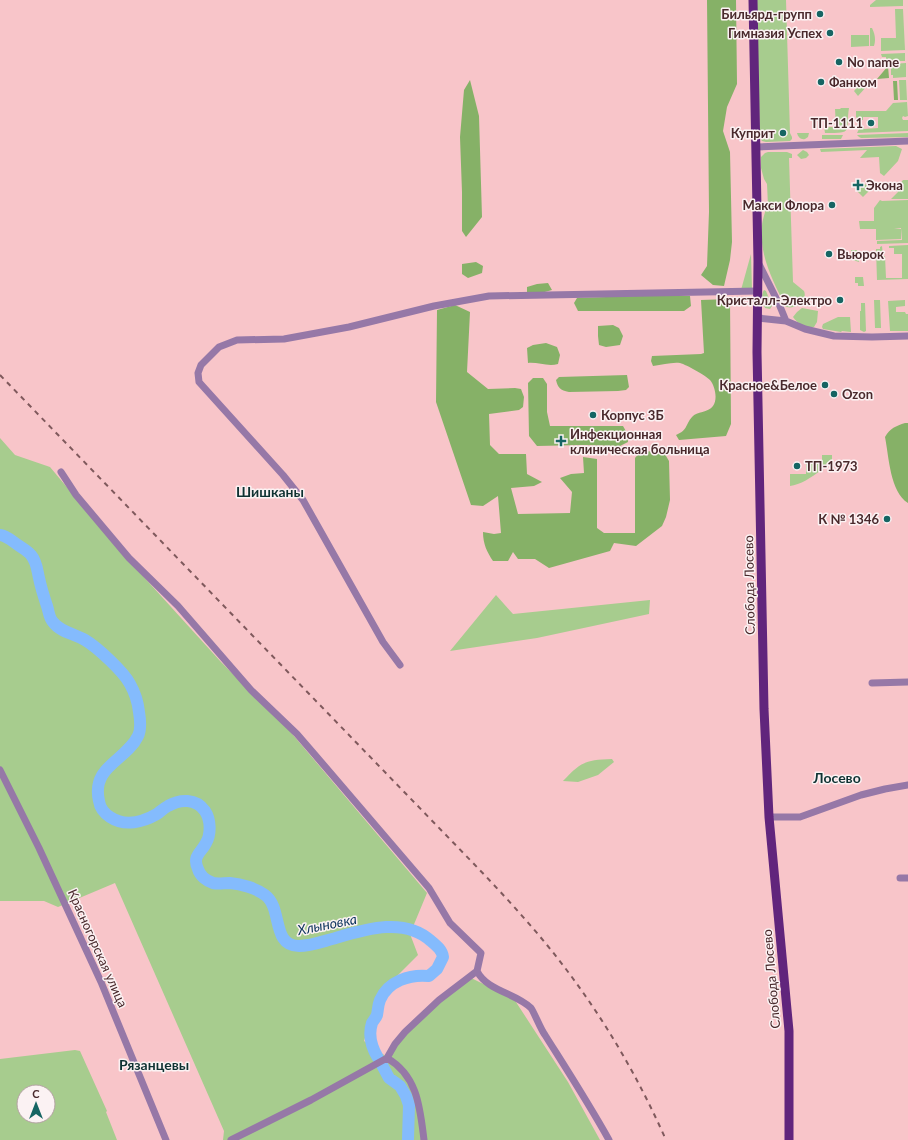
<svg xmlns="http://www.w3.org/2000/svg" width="908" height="1140" viewBox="0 0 908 1140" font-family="Lato,sans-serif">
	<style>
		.green { fill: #a7cc8e; fill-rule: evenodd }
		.forest { fill: #86b167 }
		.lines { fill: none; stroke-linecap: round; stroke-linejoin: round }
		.river { stroke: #84bbfd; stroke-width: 12 }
		.minor { stroke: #9678a7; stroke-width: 7 }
		.major { stroke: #61257c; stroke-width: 9 }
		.rail { stroke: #7f595c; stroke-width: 2; stroke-dasharray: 5 5; stroke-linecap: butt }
		.poi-dot { fill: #166563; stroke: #fbf2f3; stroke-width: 1.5 }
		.labels { text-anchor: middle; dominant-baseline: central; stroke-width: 3; stroke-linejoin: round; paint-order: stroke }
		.poi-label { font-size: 13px; font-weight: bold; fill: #49292c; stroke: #fbf2f3; text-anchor: end }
		.street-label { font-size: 13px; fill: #49292c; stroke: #fbf2f3 }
		.neighbourhood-label { font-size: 14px; font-weight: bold; fill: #0f3232; stroke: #fbf2f3 }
		.water-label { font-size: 14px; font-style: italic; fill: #0d345d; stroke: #fbf2f3 }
	</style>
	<rect width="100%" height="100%" fill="#f8c5c9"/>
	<path class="green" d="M756 0H786L790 133 792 137V139L790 141 766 142 762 141 760 138Z
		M876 0H903V6L870 7V5Z
		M895 9H903L905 50 881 51V38H896Z
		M870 28H872C875 34 876 40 874 46H870Z
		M869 35V46L851 47V35Z
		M905 53V61H886V57H882L881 54Z
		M906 63V77L893 78V75H891V64Z
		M899 80H906L907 100H900Z
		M862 82 867 86 858 96 854 91Z
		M907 102 908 116 905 117 903 116 902 118 903 120H908V131L857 133 860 127H864V129L878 128V117H863V120H859L856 117V111H886L893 103Z
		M841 108H849C845 132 855 133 825 133L824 127H836L835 109H840Z
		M797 133H809L808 137 805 139C801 140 798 137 797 133Z
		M908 133V137L861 138 859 137 857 135Z
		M822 135H843L841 139H822Z
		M896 146 902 149 898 161 884 176 880 173 879 157 860 158 867 150 821 152 820 149Z
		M803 150 807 152 809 155 806 158 801 159 797 155Z
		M768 152H787L792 154V158H789L793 282 804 291C805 293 805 296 804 298 802 305 790 310 785 306 773 280 759 256 762 226 762 220 765 214 766 208L768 206 767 184 764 179 761 168V157L765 153Z
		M903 180H908V199H891L898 192 897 187Z
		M863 184 864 185 865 184 871 189 863 197 857 191Z
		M880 200 882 201 908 200V243L877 244V241L902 240 901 228H894L901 229V239L876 240V229H877H860L859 221H874V208Z
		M908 245V279L877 280 876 249H880V247L882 246 883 256H885L886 278H902V254H894V248H889V246Z
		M851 250H857V252H858L859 262 853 260V254H851Z
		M751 254 752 290H741Z
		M855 277H863L864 286H858V283H855Z
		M764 290 766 291 772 306 770 309 765 308C762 304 761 294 764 290Z
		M874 300H880L881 328H875Z
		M905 300V306L896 307V312H905L906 314H908V331H890L888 301Z
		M861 303H865L866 331 864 332 860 330V311H861Z
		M802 308 818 311 817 322 814 327C805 328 798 324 793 317L797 312Z
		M838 317H850L851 332 842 331 841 332 823 329 822 327 823 324Z
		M0 438 15 455 50 467 122 553 221 662 288 729 427 893 410 934 418 955 390 983 373 1011 364 1041 387 1057 398 1041 467 976 514 999 568 1082 600 1140H223L224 1131 115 883 58 907 44 901H0Z
		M822 455H832V460C827 461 825 467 820 471 812 477 800 485 790 486V474H806V462L822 461Z
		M496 595 513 614 650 600 649 614 537 638 450 651Z
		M612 759 614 762 598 775 578 782 563 781C581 762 585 760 612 759Z
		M75 1050 80 1051 107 1111 106 1112 117 1140H0V1059ZM24 1092H48V1116H24Z"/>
	<path class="forest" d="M707 0H736L737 84 727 107 723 131 730 152 732 242 730 260 724 286 713 285 701 275 707 266 709 212Z
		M888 66 889 78 877 79Z
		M470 80 479 116 482 217 466 237 462 231V192L460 137 464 90Z
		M893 81H897L898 100H894Z
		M476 262 483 266 482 273 468 278 462 274V264Z
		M548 283 552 290 541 293 527 292V287L537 284Z
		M635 296H690L691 306 684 311H578L574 303 577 298Z
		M730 299 731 424 726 436 679 440 676 435C688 430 685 425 692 417 697 411 708 413 713 406 718 399 715 386 710 380 705 375 687 365 680 363 671 362 663 365 653 366L651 361 652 356 701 354 704 353 701 300Z
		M455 305 470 312 467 372 488 389 515 388 521 389 524 397 523 407 519 410 489 414 490 445 499 454H526L527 474 542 482 534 486 511 488 518 514 570 513 572 492 560 478 571 474 584 473 583 457 597 459V528L604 533H635V458C640 450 654 451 663 451L669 461 670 500 666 517 662 526 636 546 614 543 610 551 549 568 535 559H518L513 552 508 561H493C487 552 483 544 483 532L494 534 501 533 498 496 483 506 471 505 436 402 437 310Z
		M613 325 619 328 623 336 620 345 606 347 599 345 598 336V326Z
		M546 343 557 347 560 355 558 364C548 367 538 362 528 363L527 348 533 345Z
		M627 375 629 387 626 390 618 391 569 392C560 390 558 388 556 380L559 377Z
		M533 378H543L547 384V412L550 426H623L627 433 628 442 620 446 583 445 537 446 529 436 528 383Z
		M905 423H908V503C890 492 889 457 885 437 890 428 896 426 905 423Z"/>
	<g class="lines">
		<path class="river" d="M0 535C7 536 12 541 18 545 22 548 28 551 31 555 37 562 37 570 39 578 41 588 44 597 47 606 49 612 49 618 53 622 60 632 75 634 85 640 97 647 124 672 130 684 134 691 138 703 139 712 140 718 141 730 138 736 126 761 91 766 99 801 100 808 104 813 110 817 125 827 143 822 157 814 161 811 164 808 168 806 180 799 196 798 205 811 211 820 211 834 206 843 201 853 192 856 198 869 200 876 207 881 213 883 218 884 224 883 230 883 241 884 256 888 265 895 283 908 271 946 299 946 310 946 321 942 332 939 363 930 404 916 431 941 437 946 442 950 443 957L437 969 429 976C410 974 388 981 380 1000 378 1005 378 1010 377 1015 376 1018 373 1021 372 1023 368 1035 372 1048 378 1058
			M382 1065 389 1078 400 1086 406 1096 409 1105 408 1140"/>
		<path class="minor" d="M756 147 908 141
			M758 262 779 304 786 321
			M758 318 786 321 805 329 834 336 872 337 908 336
			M61 472 76 495 129 558 178 606 251 690 297 734 316 756 429 888 450 923 481 953 477 971C487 991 516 993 531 1008 534 1012 541 1030 545 1035 567 1070 589 1104 609 1140
			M400 665 383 642 303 500 283 475 199 382 198 373 201 365 219 347 237 340 284 339 349 327 434 306 489 296 758 291
			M872 683 908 682
			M0 770 39 848 101 982 166 1140
			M769 817H800L861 795 885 789 908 785
			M900 878H908
			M387 1058C418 1076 420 1108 424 1140
			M231 1140 311 1100 387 1058 395 1044 405 1032 439 1000 477 971"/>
		<path class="major" d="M753 0 758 261 757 352 764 709 769 817 789 1031V1140"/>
		<path class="rail" d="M0 375 474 864C499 890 524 917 547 945 596 1005 635 1070 666 1140"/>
	</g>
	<g class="poi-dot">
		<circle cx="820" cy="14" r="4"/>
		<circle cx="830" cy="33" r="4"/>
		<circle cx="839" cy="62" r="4"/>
		<circle cx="821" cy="82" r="4"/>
		<circle cx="871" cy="123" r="4"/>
		<circle cx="783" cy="133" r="4"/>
		<path d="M856 179h4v4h4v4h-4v4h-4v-4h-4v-4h4z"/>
		<circle cx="832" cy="205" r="4"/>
		<circle cx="829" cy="254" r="4"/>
		<circle cx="840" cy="300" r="4"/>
		<circle cx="825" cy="385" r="4"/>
		<circle cx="834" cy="394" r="4"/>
		<circle cx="593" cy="415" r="4"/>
		<path d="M559 435h4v4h4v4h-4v4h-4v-4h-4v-4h4z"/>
		<circle cx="797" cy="466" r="4"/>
		<circle cx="887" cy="519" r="4"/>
	</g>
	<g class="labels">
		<g class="poi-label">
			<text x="812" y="14">Бильярд-групп</text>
			<text x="822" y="33">Гимназия Успех</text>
			<text x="847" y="62" text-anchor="start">No name</text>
			<text x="829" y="82" text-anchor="start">Фанком</text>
			<text x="863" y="123">ТП-1111</text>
			<text x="775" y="133">Куприт</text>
			<text x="866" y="185" text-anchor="start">Экона</text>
			<text x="824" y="205">Макси Флора</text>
			<text x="837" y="254" text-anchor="start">Вьюрок</text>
			<text x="832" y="300">Кристалл-Электро</text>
			<text x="817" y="385">Красное&amp;Белое</text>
			<text x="842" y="394" text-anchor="start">Ozon</text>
			<text x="601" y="415" text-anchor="start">Корпус 3Б</text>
			<text x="570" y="434" text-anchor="start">Инфекционная<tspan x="570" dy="15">клиническая больница</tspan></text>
			<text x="805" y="466" text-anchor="start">ТП-1973</text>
			<text x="879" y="519">К № 1346</text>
		</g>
		<g class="street-label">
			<text transform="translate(749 585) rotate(-91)">Слобода Лосево</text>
			<text transform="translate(98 948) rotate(66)">Красногорская улица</text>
			<text transform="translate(771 979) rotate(-95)">Слобода Лосево</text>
		</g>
		<g class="neighbourhood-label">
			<text x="270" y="491">Шишканы</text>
			<text x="837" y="777">Лосево</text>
			<text x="154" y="1064">Рязанцевы</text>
		</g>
		<g class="water-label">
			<text transform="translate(327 924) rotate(-11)">Хлыновка</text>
		</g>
	</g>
	<g transform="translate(36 1104)"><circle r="19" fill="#fbf2f3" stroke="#b4a2a3"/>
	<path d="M0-3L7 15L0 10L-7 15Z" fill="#166563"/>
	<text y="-6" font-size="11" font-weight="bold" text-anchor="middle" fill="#49292c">С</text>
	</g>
</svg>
